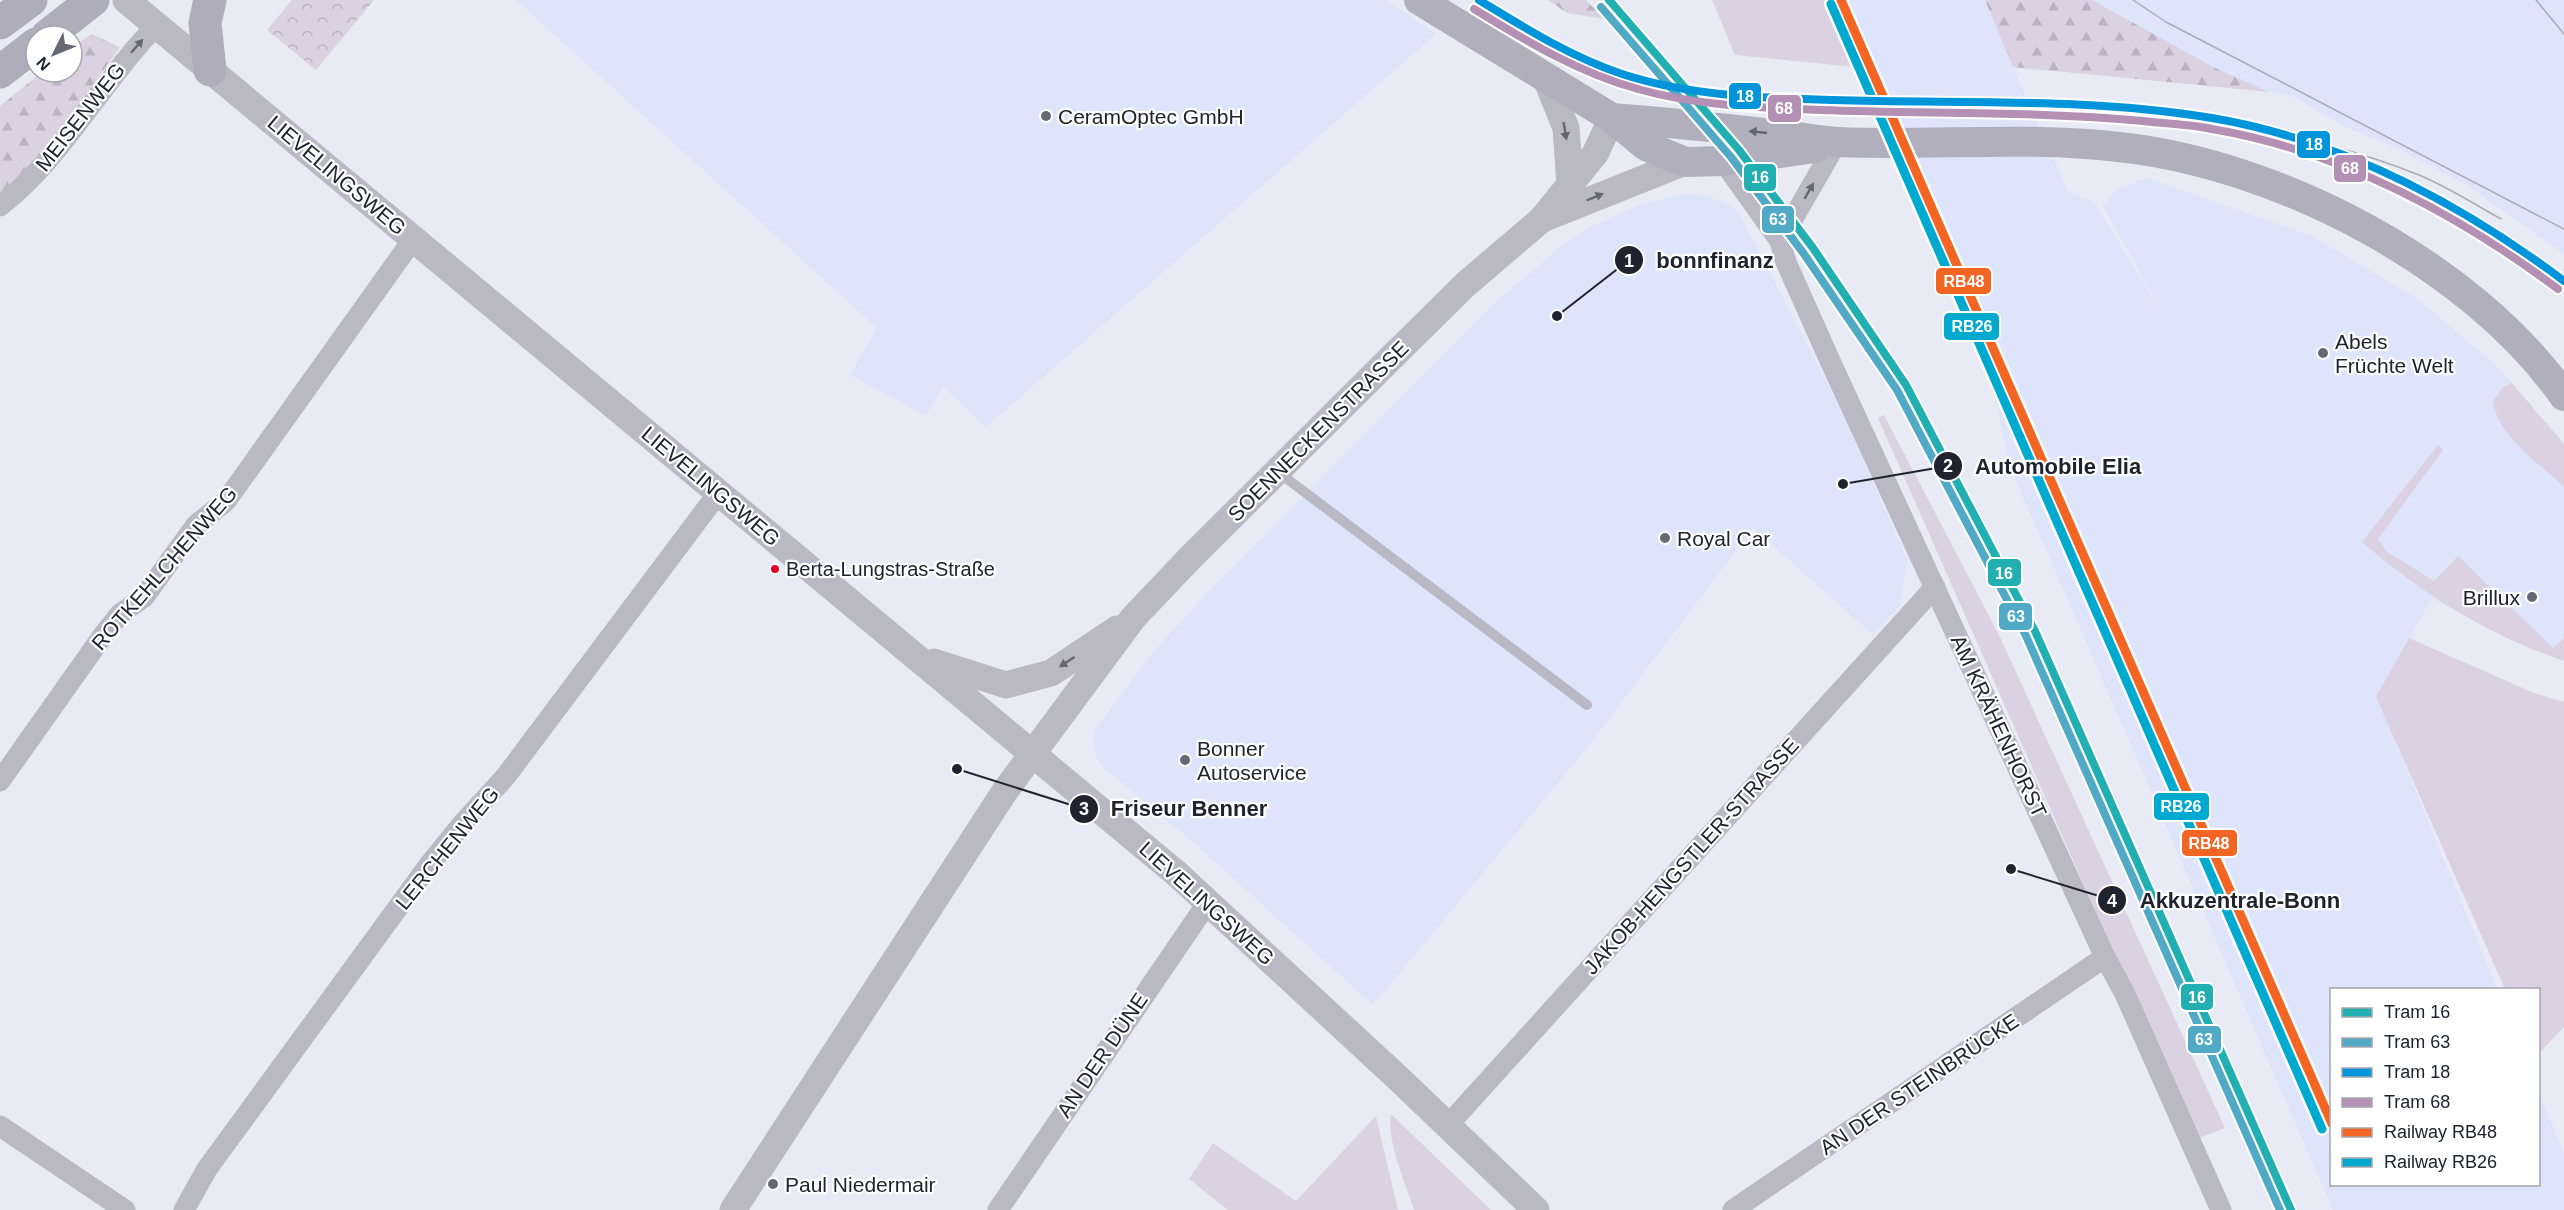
<svg xmlns="http://www.w3.org/2000/svg" width="2564" height="1210" viewBox="0 0 2564 1210" font-family="Helvetica,sans-serif">
	<style>
		.built { fill: #dee4f9 }
		.green { fill: #dad1e3 }
		.forest { fill: url(#forest-firs) }
		.park { fill: url(#park-crowns) }
		.lines { fill: none; stroke-linecap: round; stroke-linejoin: round }
		.service { stroke: #bab8c5; stroke-width: 10 }
		.minor { stroke: #bab8c5; stroke-width: 21 }
		.tertiary { stroke: #bab8c5; stroke-width: 27 }
		.secondary { stroke: #b1afbd; stroke-width: 30 }
		.motorway { stroke: #afacbc; stroke-width: 33 }
		.tram { stroke: #abaab4; stroke-width: 1.5 }
		.rail-1-casing { stroke: #fff; stroke-width: 14 }
		.rail-2-casing { stroke: #fff; stroke-width: 14 }
		.rail-1 { stroke: #f26522; stroke-width: 9 }
		.rail-2 { stroke: #00a9ce; stroke-width: 9 }
		.tram-1-casing { stroke: #fff; stroke-width: 12 }
		.tram-2-casing { stroke: #fff; stroke-width: 12 }
		.tram-3-casing { stroke: #fff; stroke-width: 12 }
		.tram-4-casing { stroke: #fff; stroke-width: 12 }
		.tram-1 { stroke: #21afb2; stroke-width: 8 }
		.tram-2 { stroke: #50a9c5; stroke-width: 8 }
		.tram-3 { stroke: #0095da; stroke-width: 8 }
		.tram-4 { stroke: #b491b4; stroke-width: 8 }
		.oneway { fill: #656672 }
		.oneway2 { fill: #61626f }
		.poi-dot { fill: #666974; stroke: #fff; stroke-width: 2 }
		.bus-dot { fill: #e4002b; stroke: #fff; stroke-width: 2 }
		.labels { text-anchor: middle; dominant-baseline: central; stroke-width: 4.5; stroke-linejoin: round; paint-order: stroke }
		.bus-label { font-size: 20px; fill: #20232f; stroke: #fff; text-anchor: start }
		.poi-label { font-size: 21px; fill: #20232f; stroke: #fff; text-anchor: start }
		.street-label { font-size: 21px; fill: #20232f; stroke: #fff }
		.leader { fill: none; stroke: #20232f; stroke-width: 2 }
		.callout-dot { fill: #20232f; stroke: #fff; stroke-width: 2 }
		.mark-label { font-size: 18px; text-anchor: middle; font-weight: bold; fill: #fff }
		.callout-label { font-size: 22px; text-anchor: middle; font-weight: bold; fill: #20232f; stroke: #fff; stroke-width: 4.5; stroke-linejoin: round; paint-order: stroke }
		.line-badge { stroke: #fff; stroke-width: 2 }
		.badge-label { font-size: 16px; text-anchor: middle; font-weight: bold; fill: #fff }
	</style>
	<defs>
		<pattern id="forest-firs" width="22" height="20" patternUnits="userSpaceOnUse" patternTransform="scale(1.5)"><rect width="22" height="20" fill="#dad1e3"/><path d="M5 1l3.5 6h-7zM16 11l3.5 6h-7z" fill="#bbb3c3"/></pattern>
		<pattern id="park-crowns" width="20" height="18" patternUnits="userSpaceOnUse" patternTransform="scale(1.5)"><rect width="20" height="18" fill="#dad1e3"/><path d="M2 6a3 3 0 1 1 6 0M12 15a3 3 0 1 1 6 0" fill="none" stroke="#bbb3c3"/></pattern>
	</defs>
	<rect width="100%" height="100%" fill="#e8ebf5"/>
	<path class="built" d="M516 0H1386L1436 34 986 427 943 387 926 416 850 375 877 328Z
		M1824 0H2564V254L2465 184 2392 146 2345 127 2292 96 2145 66 2037 71 2013 68 2068 191 2095 203 2171 328 2103 206 2116 190 2147 178 2312 236 2415 297 2496 365 2564 444V661L2486 627 2432 598 2377 697 2497 989 2332 990V1184H2538L2539 1092 2564 1154V1210H2333L2010 467 1992 383 1903 183 1895 156Z
		M1678 195H1702L1724 202 1738 211 1842 412 1907 560 1900 606 1873 635 1753 528 1591 743 1373 1005 1192 841 1106 770 1095 755 1094 731 1153 652 1208 592 1497 301 1558 249 1586 229 1639 205Z"/>
	<path class="green" d="M1712 0H1824L1854 67 1735 55Z
		M2512 383 2564 444V487C2539 463 2498 437 2493 401L2503 387Z
		M1884 415 1999 635 2225 1128 2196 1139 1878 418Z
		M2438 445 2443 450 2378 539 2386 551 2434 581 2458 556 2553 648 2564 638V661C2489 636 2421 593 2362 542Z
		M2409 638 2534 693 2564 702V1027L2539 1053 2538 990 2505 989 2376 697Z
		M1391 1114 1491 1210H1414C1406 1185 1386 1140 1391 1114Z
		M1376 1116 1398 1210H1228L1189 1179 1213 1143 1296 1201Z"/>
	<path class="forest" d="M1548 0H1586L1604 19 1567 13Z
		M1985 0H2092L2215 68 2269 92 2013 67Z
		M91 34 120 47 32 170 0 196V106L42 72H72V48Z"/>
	<path class="park" d="M292 0H374L316 70 267 30Z"/>
	<g class="lines">
		<path class="service" d="M1278 472 1587 705"/>
		<path class="minor" d="M1723 161 1780 241 1786 262 1831 363 2105 957 2125 994 2221 1210
			M0 206C63 157 101 82 157 25
			M1780 241 1837 142
			M0 781 104 634 120 614 144 597 196 525 226 501 414 238
			M1448 1125 1935 587
			M0 1126 125 1210
			M184 1210 207 1169 429 865 464 822 506 776 719 492
			M998 1210 1208 902
			M1733 1210 2105 957"/>
		<path class="tertiary" d="M126 0 1177 874 1399 1079 1536 1210
			M1547 81 1566 128 1570 185
			M1545 218 1685 162
			M934 662 1006 685 1051 673 1117 629
			M733 1210 1005 791 1133 618 1189 559 1397 352 1466 284 1541 220 1595 154 1612 118"/>
		<path class="secondary" d="M1419 0 1612 118 1646 146 1685 162 1723 161 1815 148
			M1612 118C1669 122 1726 129 1782 135 1801 137 1820 141 1839 142 1932 146 2026 136 2119 147 2278 164 2471 264 2564 396"/>
		<path class="motorway" d="M210 0 205 23 210 70
			M0 23 31 0
			M47 36 93 0
			M0 72 36 44"/>
		<path class="tram" d="M2133 0 2166 22 2564 229
			M2536 0 2564 34
			M2237 123C2299 137 2360 151 2419 175 2448 187 2474 204 2501 219"/>
		<defs>
			<path id="rail-1" d="M1841 0 2332 1124"/>
			<path id="rail-2" d="M1831 4 2322 1129"/>
		</defs>
		<use href="#rail-1" class="rail-1-casing"/>
		<use href="#rail-2" class="rail-2-casing"/>
		<use href="#rail-1" class="rail-1"/>
		<use href="#rail-2" class="rail-2"/>
		<defs>
			<path id="tram-1" d="M1609 0 1739 150 1813 248 1906 385 2035 631 2291 1210"/>
			<path id="tram-2" d="M1601 7 1731 157 1804 254 1897 390 2026 636 2280 1210"/>
			<path id="tram-3" d="M1479 0C1525 28 1571 57 1622 74 1689 96 1763 98 1833 100 1959 104 2088 97 2212 118 2342 140 2460 203 2564 281"/>
			<path id="tram-4" d="M1474 9C1526 41 1579 73 1638 89 1697 106 1760 108 1821 110 1928 114 2036 111 2143 121 2166 124 2189 124 2212 129 2340 151 2455 212 2558 289"/>
		</defs>
		<use href="#tram-1" class="tram-1-casing"/>
		<use href="#tram-2" class="tram-2-casing"/>
		<use href="#tram-3" class="tram-3-casing"/>
		<use href="#tram-4" class="tram-4-casing"/>
		<use href="#tram-1" class="tram-1"/>
		<use href="#tram-2" class="tram-2"/>
		<use href="#tram-3" class="tram-3"/>
		<use href="#tram-4" class="tram-4"/>
	</g>
	<defs><path id="oneway-solid" d="M-6-.8H1V-3.2L6.5 0L1 3.2V.8H-6Z" transform="scale(1.5)"/></defs>
	<g class="oneway">
		<use href="#oneway-solid" transform="translate(137 46) rotate(-49)"/>
		<use href="#oneway-solid" transform="translate(1565 131) rotate(81)"/>
		<use href="#oneway-solid" transform="translate(1809 191) rotate(-60)"/>
		<use href="#oneway-solid" transform="translate(1595 197) rotate(-23)"/>
		<use href="#oneway-solid" transform="translate(1067 662) rotate(147)"/>
	</g>
	<use class="oneway2" href="#oneway-solid" transform="translate(1758 132) rotate(-174)"/>
	<g class="poi-dot">
		<circle cx="1046" cy="116" r="6"/>
		<circle cx="2323" cy="353" r="6"/>
		<circle cx="1665" cy="538" r="6"/>
		<circle cx="2532" cy="597" r="6"/>
		<circle cx="1185" cy="760" r="6"/>
		<circle cx="773" cy="1184" r="6"/>
	</g>
	<circle class="bus-dot" cx="775" cy="569" r="5"/>
	<g class="labels">
		<g class="bus-label">
			<text x="786" y="569">Berta-Lungstras-Straße</text>
		</g>
		<g class="poi-label">
			<text x="1058" y="116">CeramOptec GmbH</text>
			<text x="2335" y="341">Abels<tspan x="2335" dy="24">Früchte Welt</tspan></text>
			<text x="1677" y="538">Royal Car</text>
			<text x="2520" y="597" text-anchor="end">Brillux</text>
			<text x="1197" y="748">Bonner<tspan x="1197" dy="24">Autoservice</tspan></text>
			<text x="785" y="1184">Paul Niedermair</text>
		</g>
		<g class="street-label">
			<text transform="translate(80 117) rotate(-52)">MEISENWEG</text>
			<text transform="translate(337 175) rotate(40)">LIEVELINGSWEG</text>
			<text transform="translate(1318 431) rotate(-45)">SOENNECKENSTRASSE</text>
			<text transform="translate(711 486) rotate(40)">LIEVELINGSWEG</text>
			<text transform="translate(164 568) rotate(-49)">ROTKEHLCHENWEG</text>
			<text transform="translate(1999 726) rotate(65)">AM KRÄHENHORST</text>
			<text transform="translate(447 848) rotate(-51)">LERCHENWEG</text>
			<text transform="translate(1691 856) rotate(-48)">JAKOB-HENGSTLER-STRASSE</text>
			<text transform="translate(1207 903) rotate(42)">LIEVELINGSWEG</text>
			<text transform="translate(1102 1055) rotate(-56)">AN DER DÜNE</text>
			<text transform="translate(1919 1084) rotate(-34)">AN DER STEINBRÜCKE</text>
		</g>
	</g>
	<path class="leader" d="M1557 316L1629 260M1843 484L1948 466M957 769L1084 809M2011 869L2112 900"/>
	<g class="callout-dot">
		<circle cx="1557" cy="316" r="6"/>
		<circle cx="1843" cy="484" r="6"/>
		<circle cx="957" cy="769" r="6"/>
		<circle cx="2011" cy="869" r="6"/>
		<circle cx="1629" cy="260" r="15"/>
		<circle cx="1948" cy="466" r="15"/>
		<circle cx="1084" cy="809" r="15"/>
		<circle cx="2112" cy="900" r="15"/>
	</g>
	<g class="mark-label">
		<text x="1629" y="267">1</text>
		<text x="1948" y="472">2</text>
		<text x="1084" y="815">3</text>
		<text x="2112" y="907">4</text>
	</g>
	<g class="callout-label">
		<text x="1715" y="268">bonnfinanz</text>
		<text x="2058" y="474">Automobile Elia</text>
		<text x="1189" y="816">Friseur Benner</text>
		<text x="2240" y="908">Akkuzentrale-Bonn</text>
	</g>
	<g class="line-badge">
		<rect x="1728" y="82" width="34" height="28" rx="6" fill="#0095da"/>
		<rect x="1767" y="94" width="35" height="29" rx="6" fill="#b491b4"/>
		<rect x="2296" y="130" width="35" height="29" rx="6" fill="#0095da"/>
		<rect x="2333" y="154" width="34" height="29" rx="6" fill="#b491b4"/>
		<rect x="1743" y="163" width="34" height="29" rx="6" fill="#21afb2"/>
		<rect x="1761" y="205" width="34" height="29" rx="6" fill="#50a9c5"/>
		<rect x="1935" y="267" width="57" height="28" rx="6" fill="#f26522"/>
		<rect x="1943" y="312" width="57" height="29" rx="6" fill="#00a9ce"/>
		<rect x="1987" y="558" width="35" height="29" rx="6" fill="#21afb2"/>
		<rect x="1998" y="602" width="35" height="29" rx="6" fill="#50a9c5"/>
		<rect x="2153" y="792" width="57" height="29" rx="6" fill="#00a9ce"/>
		<rect x="2181" y="829" width="57" height="28" rx="6" fill="#f26522"/>
		<rect x="2180" y="983" width="34" height="28" rx="6" fill="#21afb2"/>
		<rect x="2187" y="1025" width="35" height="29" rx="6" fill="#50a9c5"/>
	</g>
	<g class="badge-label">
		<text x="1745" y="102">18</text>
		<text x="1784" y="114">68</text>
		<text x="2314" y="150">18</text>
		<text x="2350" y="174">68</text>
		<text x="1760" y="183">16</text>
		<text x="1778" y="225">63</text>
		<text x="1964" y="287">RB48</text>
		<text x="1972" y="332">RB26</text>
		<text x="2004" y="579">16</text>
		<text x="2016" y="622">63</text>
		<text x="2181" y="812">RB26</text>
		<text x="2209" y="849">RB48</text>
		<text x="2197" y="1003">16</text>
		<text x="2204" y="1045">63</text>
	</g>
	<rect x="2330" y="988" width="210" height="198" fill="#ffffff" stroke="#a6a7ac" stroke-width="1.5"/>
	<rect x="2342" y="1008" width="30" height="9" fill="#21afb2" stroke="#a6a7ac" stroke-width="1.5"/>
	<text x="2384" y="1018" font-size="18" fill="#20232f">Tram 16</text>
	<rect x="2342" y="1038" width="30" height="9" fill="#50a9c5" stroke="#a6a7ac" stroke-width="1.5"/>
	<text x="2384" y="1048" font-size="18" fill="#20232f">Tram 63</text>
	<rect x="2342" y="1068" width="30" height="9" fill="#0095da" stroke="#a6a7ac" stroke-width="1.5"/>
	<text x="2384" y="1078" font-size="18" fill="#20232f">Tram 18</text>
	<rect x="2342" y="1098" width="30" height="9" fill="#b491b4" stroke="#a6a7ac" stroke-width="1.5"/>
	<text x="2384" y="1108" font-size="18" fill="#20232f">Tram 68</text>
	<rect x="2342" y="1128" width="30" height="9" fill="#f26522" stroke="#a6a7ac" stroke-width="1.5"/>
	<text x="2384" y="1138" font-size="18" fill="#20232f">Railway RB48</text>
	<rect x="2342" y="1158" width="30" height="9" fill="#00a9ce" stroke="#a6a7ac" stroke-width="1.5"/>
	<text x="2384" y="1168" font-size="18" fill="#20232f">Railway RB26</text>
	<g transform="translate(54 54) rotate(227)"><circle r="28" fill="#ffffff" stroke="#a6a7ac" stroke-width="1.5"/>
	<path d="M0-4.5L10 22L0 15L-10 22Z" fill="#666974"/>
	<text y="-9" font-size="16" font-weight="bold" text-anchor="middle" fill="#20232f">N</text>
	</g>
</svg>
